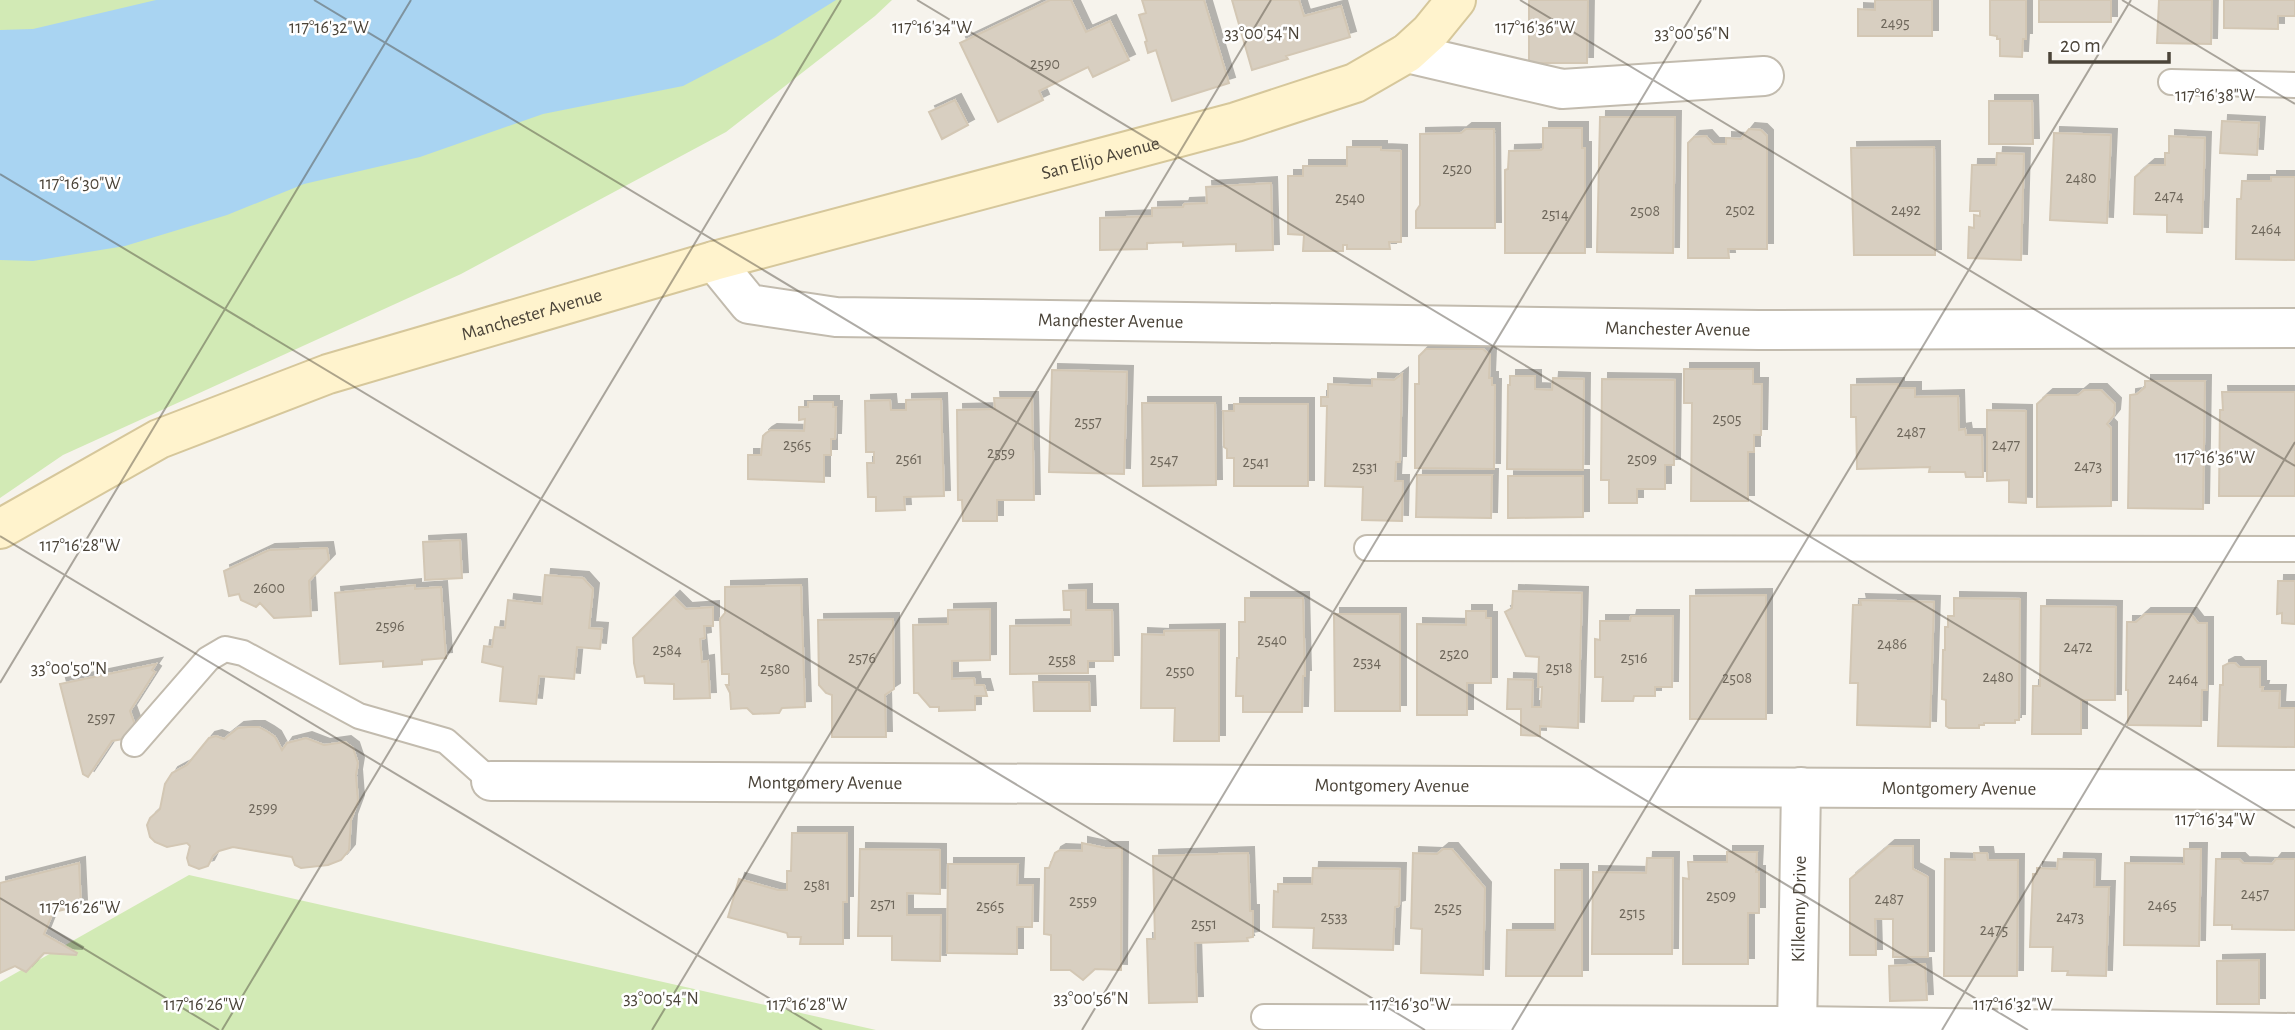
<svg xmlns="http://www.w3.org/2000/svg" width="2295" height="1030" viewBox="0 0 2295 1030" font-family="'Alegreya Sans',sans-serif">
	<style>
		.green { fill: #d2eab5 }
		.water { fill: #a9d4f2 }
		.building { fill: #d8cfc1; stroke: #d3c7b4; stroke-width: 2; filter: url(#shadow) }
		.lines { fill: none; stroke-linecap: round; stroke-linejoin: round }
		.lane-casing { stroke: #c2bbae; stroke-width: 28 }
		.street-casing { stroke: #c2bbae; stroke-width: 42 }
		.secondary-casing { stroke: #d6c79b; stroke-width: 42 }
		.lane { stroke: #fff; stroke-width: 24 }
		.street { stroke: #fff; stroke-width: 38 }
		.secondary { stroke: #fff3cd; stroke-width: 38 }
		.ticks { fill: none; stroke: #4b4439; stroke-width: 2; stroke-opacity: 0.45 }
		.labels { text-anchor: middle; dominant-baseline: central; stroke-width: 5; stroke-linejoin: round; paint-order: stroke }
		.number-label { font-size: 16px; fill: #6e675b }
		.street-label { font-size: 19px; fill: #4b4439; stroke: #fff }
		.ticks-label { font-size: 18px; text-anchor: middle; fill: #4b4439; stroke: #fff; stroke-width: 5; stroke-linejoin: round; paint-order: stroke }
	</style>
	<defs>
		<filter id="shadow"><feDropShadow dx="6" dy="-6" stdDeviation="0" flood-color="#0004"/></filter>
	</defs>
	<rect width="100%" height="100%" fill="#f6f3ec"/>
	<path class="green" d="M0 0H892L875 16 726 132 461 274 63 455 0 498Z
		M189 875 876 1030H0V982Z"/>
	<path class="water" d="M156 0H836L775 38 683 86 543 114 420 157 304 184 227 215 125 246 33 261 0 260V30L33 29Z"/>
	<path class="building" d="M1050 0H1071L1086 32 1110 21 1129 60 1093 77 1088 67 1039 91 1043 100 998 122 960 43Z
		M1142 0H1204L1229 83 1172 101 1156 50 1148 53 1145 42 1147 41 1139 15 1146 13Z
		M1232 0H1299L1304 16 1341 6 1350 37 1286 56 1288 59 1252 70Z
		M1529 0H1588L1587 63H1529Z
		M1875 0H1932V36H1858V9L1875 10Z
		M1990 0H2026V39H2023L2022 57 2000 56V39H1997V36L1990 35Z
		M2039 0H2111V22H2039Z
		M2159 0H2212L2211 44 2157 43Z
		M2224 0H2295V16H2278V29L2224 28Z
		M955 100 968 125 942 139 929 112Z
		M1989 101H2032L2033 144H1989Z
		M1600 117H1675L1673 253 1597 252Z
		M2222 121 2259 123 2257 155 2220 153Z
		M1543 128H1582V148H1585V253H1505V170L1508 169 1509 151 1541 150 1543 148Z
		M1466 129H1494L1495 228H1416V211L1420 205V134L1461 133Z
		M1749 129 1761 130 1767 136V249H1728L1729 258H1688V143L1694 137 1706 136 1713 144H1726V138L1741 139Z
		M2054 133 2111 135 2107 223 2050 220Z
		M2169 136 2205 138 2202 233 2167 232V215L2134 214 2135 177 2149 165H2165V153H2169Z
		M1347 147H1381V150L1401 151V242H1389L1390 249H1347V245H1343V251H1303L1304 235 1288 234V176H1303V166H1347Z
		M1934 147 1935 255H1854L1851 148Z
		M1997 153 2024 154 2021 260 1968 258 1969 227 1974 228V215L1980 216V211H1970L1972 165H1996Z
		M2271 177H2295V260L2236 259 2237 199H2241L2242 181H2271Z
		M1271 183 1273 250 1236 251V244L1183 246V242L1147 243V249L1100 250V218L1152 216V208L1183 207 1184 204 1207 203 1206 187Z
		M1426 349H1483L1490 355 1489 378H1492V385H1495L1494 469 1415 468V384H1419V356Z
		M1684 369H1753V384H1762L1761 435H1754V452H1748V501H1691L1692 403H1684Z
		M1052 370 1127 372 1124 474 1049 472Z
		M1402 374 1400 462H1396L1395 481H1403L1402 521 1362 520 1363 487 1325 486 1327 406H1321V397H1328V384L1372 386V379L1394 380Z
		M1510 376H1535V389L1552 390 1553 378 1584 379 1583 470 1507 469 1508 385H1510Z
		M1602 379 1675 380 1674 465H1665V489H1637V503H1609V480H1601Z
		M2145 381H2205L2203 509 2128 508 2130 395 2137 394 2145 387Z
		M1898 384V388H1915V397L1958 396 1959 430 1965 429 1966 435H1982L1983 477H1966L1965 472H1929L1930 467 1857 469 1856 417H1851V385Z
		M2084 390H2101L2115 404 2114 415 2107 424 2111 428V506L2037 507V404L2047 395H2078Z
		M2222 392H2295V496H2219L2220 410H2223Z
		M994 398H1032L1034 500H997V521H963L962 500H958L957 410 995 409Z
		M941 399 944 496 904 497 905 510 876 511V497H868L867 463H874V452H866L865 401 890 400 891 410H906V400Z
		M808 402H833V407H836L835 439H831V455H824V482L748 479V455H761L763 436 766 433 771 430 804 431 805 419 799 420V407H808Z
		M1142 403H1215L1216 485 1143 486Z
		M1234 404H1308V486H1234V458H1227V449L1224 447 1223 411H1234Z
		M1987 410 2026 411V503L2009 502V480L1987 481Z
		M1417 475H1492L1491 518 1416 517Z
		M1508 476H1583V517L1508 518Z
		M460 540 462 578 425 580 423 542Z
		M327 548 329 560 309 581 311 616 274 618 260 603 256 607 241 600 239 594 229 596 224 571 269 550Z
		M545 575 583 578 593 589 589 628 602 629 600 649 577 647 574 679 539 676 536 704 500 701 503 667 482 662 484 646 492 647 495 627 505 628 508 600 542 604Z
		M2278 581H2295V624L2282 623V613L2277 614Z
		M415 585V589L441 587 446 658 422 660V664L383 667V661L340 664 335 593Z
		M801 585 805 707 782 708 779 713 753 714 747 708 731 709 730 693 726 685H729V674H722L720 619 725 613V587Z
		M1086 590V610H1112L1113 661H1088V673L1010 674V626L1071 625V610H1064L1063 591Z
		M1513 591 1582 593 1578 728 1540 726V736L1521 735V709H1507L1508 679 1533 680 1532 707H1541L1542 687H1538L1539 657 1526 656 1505 612 1512 608Z
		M1766 595V719H1690V596Z
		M674 597 686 609 713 607V626H704L705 638 700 639 702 662 708 661 710 698 674 699V684L645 683 644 676 637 677 634 663 633 638Z
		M1245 598H1303L1305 676H1303L1302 712H1243V696H1236L1237 658H1239V622H1245Z
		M1954 598 2020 599 2019 720H2015V723H1984V725H1979V728H1949L1946 726V700L1942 699 1943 650H1945V627H1948V616H1954Z
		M1860 600 1934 602 1930 727 1857 725 1858 683H1850L1853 605H1861Z
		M2041 606 2116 607 2115 700H2081V734H2032L2033 686H2040Z
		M990 609V660L952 661V679L974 678 975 685H984L987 696H975V710L939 711V707H930L918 693H914L913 625 948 624V610Z
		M1466 611H1486V618H1491V683H1467V715H1417V624L1466 625Z
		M1334 614H1400V711H1335Z
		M2145 614H2191L2198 623H2207V690H2202L2201 726 2128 725V690H2126L2127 622H2136Z
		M1631 616H1673L1672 687H1655V696H1634L1633 701H1602L1603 677H1595V639L1600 640V621H1630Z
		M893 619 894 689 885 695 886 737H832V695L826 693 819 685 818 620Z
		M1219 630V741H1174L1175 708H1141L1142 634 1164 635V631Z
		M2229 663H2235L2239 667H2260V687H2263L2262 691H2280L2279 708H2295V747L2218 746 2220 685H2223V666Z
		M156 664 152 670 155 672 130 711 135 725 128 738 112 741 88 777 83 774 60 684Z
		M1033 682H1089L1090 711H1034Z
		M248 727H259L268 732 275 737 282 750 287 743 306 738 324 745 345 742 353 748 358 763 356 775 358 801 351 820 349 850 341 860 328 865 301 868 295 865 292 857 233 847 219 851 213 856 208 866 199 869 189 865 187 858 190 846 187 843 167 847 155 842 150 837 147 825 150 818 160 809 165 784 172 773 187 765 209 738 216 736 224 739 238 728Z
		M792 833H847V902H843V944H800L801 937H788L787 933 728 917 739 879 778 890H787V871H791Z
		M1082 843 1105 848H1122L1121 970 1095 969 1083 980 1070 970H1051V935L1044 934 1045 868H1049L1055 853 1060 850 1082 851Z
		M1889 846H1913V869L1928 877V957H1893V919H1875L1876 955H1850V879Z
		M860 849 940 850V894L907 893V915H941L940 961 892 960V936H858Z
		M1443 849H1452L1485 888 1483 975 1421 973 1422 929 1411 928 1413 853 1437 854Z
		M2184 849H2201L2199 946 2124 945 2125 863 2184 864Z
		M1727 852H1757L1756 872H1759V913H1748V964H1683V878L1689 879 1688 862H1727Z
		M1248 853 1250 911H1253V937L1247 938 1248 941 1195 943 1197 1002 1149 1003 1147 939H1155L1153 856Z
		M1974 853H1987L1988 860H2018L2017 976H1944L1945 859 1975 860Z
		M1647 858H1673L1672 954H1592L1593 872 1646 873Z
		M2058 859 2095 860 2094 887H2109L2106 976 2067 975 2068 971H2052L2053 947H2030L2033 874H2037V868L2057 869Z
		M2216 859H2239L2243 863 2272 864 2276 859H2295V930L2232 929V925H2214Z
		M79 863 81 906 53 912 44 934 77 953 76 955 44 953 26 972 15 966 0 973V883Z
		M948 864H1018L1017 885H1033L1032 927H1017V954L947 953Z
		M1313 868 1400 869 1399 906 1395 907 1393 950 1313 948 1314 928 1273 927 1274 891 1278 892V884H1312Z
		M1555 870H1582V976H1506L1507 930H1555Z
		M2259 960V1004H2217V961Z
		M1925 964 1927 1000 1890 1001 1889 966Z"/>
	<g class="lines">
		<defs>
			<path id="lane" d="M2171 82 2295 85
				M1367 548 2295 549
				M134 744 208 659 225 649 243 653 359 716 446 741 491 781
				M1264 1017 1798 1019 2295 1026"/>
			<g id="street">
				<path d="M1407 53 1562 89 1764 76"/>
				<path id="s1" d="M714 261 749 304 836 317 1759 330 2295 328"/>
				<path id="s2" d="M491 781 2295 790"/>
				<path id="s3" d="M1797 1030 1801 787"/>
			</g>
			<g id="secondary">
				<path id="s4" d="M0 529 159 439 328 374 714 261 1236 122 1355 83 1407 53 1430 32 1456 0"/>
			</g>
		</defs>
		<use href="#lane" class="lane-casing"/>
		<use href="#street" class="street-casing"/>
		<use href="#secondary" class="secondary-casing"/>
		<use href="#lane" class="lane"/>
		<use href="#street" class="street"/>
		<use href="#secondary" class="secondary"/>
	</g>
	<path class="ticks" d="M314 0 2028 1030M917 0 2295 828M1520 0 2295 466M2122 0 2295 104M0 174 1425 1030M0 536 822 1030M0 683 411 0M0 898 219 1030M222 1030 841 0M652 1030 1271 0M1082 1030 1701 0M1512 1030 2131 0M1942 1030 2295 442"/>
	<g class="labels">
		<g class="number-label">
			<text x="1895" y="23">2495</text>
			<text x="1045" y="64">2590</text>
			<text x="1457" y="169">2520</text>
			<text x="2081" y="178">2480</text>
			<text x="2169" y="196">2474</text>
			<text x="1350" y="198">2540</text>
			<text x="1740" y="210">2502</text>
			<text x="1906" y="210">2492</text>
			<text x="1645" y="211">2508</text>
			<text x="1555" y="214">2514</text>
			<text x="2266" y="229">2464</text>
			<text x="1727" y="419">2505</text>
			<text x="1088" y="422">2557</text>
			<text x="1911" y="432">2487</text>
			<text x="797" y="445">2565</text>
			<text x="2006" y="445">2477</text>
			<text x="1001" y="453">2559</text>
			<text x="909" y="459">2561</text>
			<text x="1642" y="459">2509</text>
			<text x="1164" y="460">2547</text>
			<text x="1256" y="462">2541</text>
			<text x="2088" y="466">2473</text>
			<text x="1365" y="467">2531</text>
			<text x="269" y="588">2600</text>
			<text x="390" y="626">2596</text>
			<text x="1272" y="640">2540</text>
			<text x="1892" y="644">2486</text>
			<text x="2078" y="647">2472</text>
			<text x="667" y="650">2584</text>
			<text x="1454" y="654">2520</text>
			<text x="862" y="658">2576</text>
			<text x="1634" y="658">2516</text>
			<text x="1062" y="660">2558</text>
			<text x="1367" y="662">2534</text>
			<text x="1559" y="668">2518</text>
			<text x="775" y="669">2580</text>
			<text x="1180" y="671">2550</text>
			<text x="1998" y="677">2480</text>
			<text x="1737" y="678">2508</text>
			<text x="2183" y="679">2464</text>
			<text x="101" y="718">2597</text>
			<text x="263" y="808">2599</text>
			<text x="817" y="885">2581</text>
			<text x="2255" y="894">2457</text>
			<text x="1721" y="896">2509</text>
			<text x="1889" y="899">2487</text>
			<text x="1083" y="901">2559</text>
			<text x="883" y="904">2571</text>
			<text x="2162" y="905">2465</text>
			<text x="990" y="906">2565</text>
			<text x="1448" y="908">2525</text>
			<text x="1632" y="913">2515</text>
			<text x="1334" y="917">2533</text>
			<text x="2070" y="917">2473</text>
			<text x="1204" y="924">2551</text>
			<text x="1994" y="930">2475</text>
		</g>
		<g class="street-label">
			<text stroke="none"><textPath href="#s4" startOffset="1166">San Elijo Avenue</textPath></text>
			<text stroke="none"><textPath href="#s4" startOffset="576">Manchester Avenue</textPath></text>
			<text stroke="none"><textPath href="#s1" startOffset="418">Manchester Avenue</textPath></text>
			<text stroke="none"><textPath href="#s1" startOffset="985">Manchester Avenue</textPath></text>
			<text stroke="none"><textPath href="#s2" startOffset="334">Montgomery Avenue</textPath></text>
			<text stroke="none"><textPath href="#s2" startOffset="901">Montgomery Avenue</textPath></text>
			<text stroke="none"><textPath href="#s2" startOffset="1468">Montgomery Avenue</textPath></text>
			<text stroke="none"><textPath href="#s3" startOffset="121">Kilkenny Drive</textPath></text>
		</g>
	</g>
	<g class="ticks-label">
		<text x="329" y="33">117°16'32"W</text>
		<text x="932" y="33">117°16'34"W</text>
		<text x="1535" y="33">117°16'36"W</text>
		<text x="1262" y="39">33°00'54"N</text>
		<text x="1692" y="39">33°00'56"N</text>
		<text x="2215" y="101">117°16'38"W</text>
		<text x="80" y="189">117°16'30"W</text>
		<text x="2215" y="463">117°16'36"W</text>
		<text x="80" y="551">117°16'28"W</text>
		<text x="69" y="674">33°00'50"N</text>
		<text x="2215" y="825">117°16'34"W</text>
		<text x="80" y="913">117°16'26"W</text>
		<text x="661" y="1004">33°00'54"N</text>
		<text x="1091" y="1004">33°00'56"N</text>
		<text x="204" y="1010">117°16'26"W</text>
		<text x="807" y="1010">117°16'28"W</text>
		<text x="1410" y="1010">117°16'30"W</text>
		<text x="2013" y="1010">117°16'32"W</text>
	</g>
	<path d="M2050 52v10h119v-10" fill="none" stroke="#4b4439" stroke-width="3.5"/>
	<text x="2060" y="52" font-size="21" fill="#4b4439" stroke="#ffffff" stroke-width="5" paint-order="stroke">20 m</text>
</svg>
